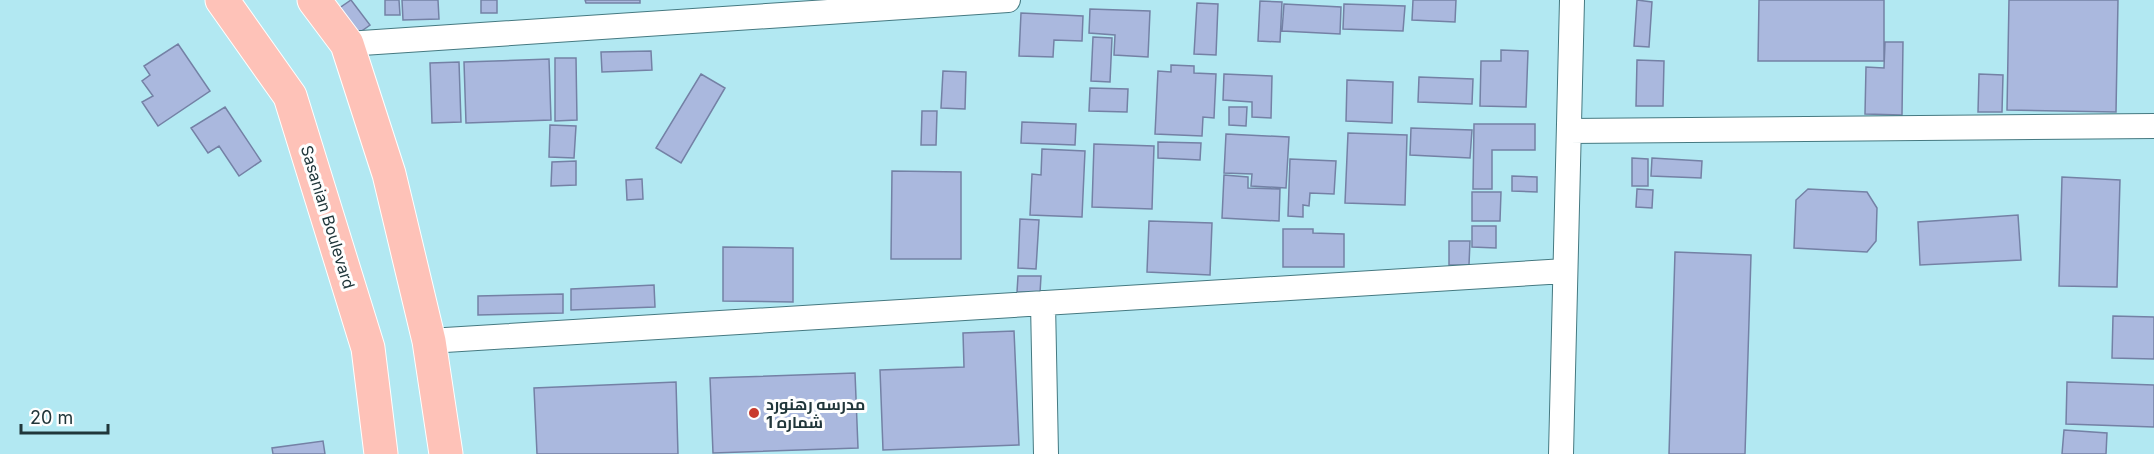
<svg xmlns="http://www.w3.org/2000/svg" width="2154" height="454" viewBox="0 0 2154 454" font-family="Inter,Cairo,sans-serif">
	<style>
		.building { fill: #aab8de; stroke: #7481a5; stroke-width: 1.5 }
		.lines { fill: none; stroke-linecap: round; stroke-linejoin: round }
		.minor-casing { stroke: #457981; stroke-width: 26 }
		.trunk-casing { stroke: #fff; stroke-width: 35 }
		.minor { stroke: #fff; stroke-width: 24 }
		.trunk { stroke: #fec2b8; stroke-width: 33 }
		.poi-dot { fill: #c83b2d; stroke: #fefefe; stroke-width: 2 }
		.labels { text-anchor: middle; dominant-baseline: central; stroke-width: 6; stroke-linejoin: round; paint-order: stroke }
		.street-label { font-size: 16px; fill: #20363a; stroke: #fefefe }
		.poi-label { font-size: 16px; font-weight: bold; fill: #20363a; stroke: #fefefe; text-anchor: start }
	</style>
	<rect width="100%" height="100%" fill="#b2e8f2"/>
	<path class="building" d="M351 0 370 25 356 35 338 9Z
		M385 0H399L400 15H385Z
		M402 0H438L439 19 403 20Z
		M481 0H497V13H481Z
		M585 0H640V3H586Z
		M1413 0H1456L1455 22 1412 20Z
		M1637 0 1652 2 1649 47 1634 46Z
		M1759 0H1884V61H1758Z
		M2009 0H2118L2116 112 2007 110Z
		M1260 1 1282 2 1280 42 1258 41Z
		M1197 3 1218 4 1216 55 1194 54Z
		M1284 4 1341 7 1340 34 1282 31Z
		M1344 4 1405 6 1403 31 1343 29Z
		M1090 9 1150 11 1148 57 1114 55 1115 35 1089 33Z
		M1021 13 1083 16 1082 41 1054 40 1053 57 1019 56Z
		M1093 37 1112 38 1110 82 1091 81Z
		M1885 42H1903L1902 115 1865 114 1866 67 1884 68Z
		M178 44 210 91 158 126 142 102 153 96 142 81 150 75 144 66Z
		M1501 50 1528 51 1526 107 1480 106 1481 61H1501Z
		M651 51 652 70 602 72 601 52Z
		M555 58H576L577 120 555 121Z
		M549 59 551 120 466 123 464 62Z
		M1637 60 1664 61 1663 106H1636Z
		M459 62 461 122 432 123 430 63Z
		M1171 65 1194 66V73L1216 74 1214 118 1203 117 1202 136 1155 134 1158 71 1171 72Z
		M943 71 966 72 965 109 941 108Z
		M701 74 725 88 681 163 656 148Z
		M1224 74 1272 76 1271 118 1252 117V102L1223 100Z
		M1979 74 2003 75 2002 112H1978Z
		M1419 77 1473 79 1472 104 1418 102Z
		M1347 80 1393 82 1392 123 1346 121Z
		M1090 88 1128 89 1127 112 1089 111Z
		M225 107 261 161 239 176 219 146 208 153 191 128Z
		M1229 107H1247L1246 126 1229 125Z
		M922 111H937L936 145H921Z
		M1022 122 1076 124 1075 145 1021 143Z
		M1474 124H1535V150H1492V189H1473Z
		M550 125 576 126 574 158 549 157Z
		M1411 128 1472 130 1470 158 1410 155Z
		M1348 133 1407 135 1405 205 1345 203Z
		M1226 134 1289 137 1286 188 1251 186 1252 174 1224 173Z
		M1158 142 1201 143 1200 160 1158 158Z
		M1094 144 1154 146 1152 209 1092 207Z
		M1042 149 1085 151 1082 217 1030 215 1032 174 1041 175Z
		M1632 158 1648 159V186H1632Z
		M1652 158 1702 161 1701 178 1651 176Z
		M1290 159 1336 161 1334 194 1310 193 1309 206 1303 205V217L1288 216Z
		M576 161V185L551 186 552 162Z
		M892 171 961 172V259H891Z
		M1224 175 1248 177V188L1280 189 1279 221 1222 218Z
		M1512 176 1537 177V192L1512 191Z
		M2062 177 2120 180 2117 287 2059 286Z
		M642 179 643 199 627 200 626 180Z
		M1637 189 1653 190 1652 208 1636 207Z
		M1808 189 1867 192 1877 208 1876 241 1867 252 1794 248 1796 200Z
		M1472 192H1501L1500 221H1472Z
		M2018 215 2021 260 1920 265 1918 222Z
		M1020 219 1039 220 1036 269 1018 268Z
		M1149 221 1212 223 1210 275 1147 272Z
		M1472 226H1496V248L1472 247Z
		M1283 229H1313V233L1344 234V267H1283Z
		M1449 241H1470L1469 265H1449Z
		M723 247 793 248V302L723 301Z
		M1675 252 1751 255 1745 454H1669Z
		M1018 276H1041L1040 293 1017 292Z
		M654 285 655 307 571 310V289Z
		M563 294V313L478 315V296Z
		M2113 316 2154 317V359L2112 358Z
		M1014 331 1019 445 883 450 880 370 964 367 963 333Z
		M855 373 858 448 713 453 710 378Z
		M676 382 678 454H537L534 388Z
		M2067 382 2154 385V427L2066 424Z
		M2064 430 2107 433 2106 454H2062Z
		M323 441 325 454H273L272 448Z"/>
	<g class="lines">
		<defs>
			<path id="minor" d="M347 44 1008 0
				M1569 131 2154 126
				M1043 303 1046 454
				M429 341 1565 271
				M1561 454 1572 0"/>
			<path id="trunk" d="M222 0 290 96 368 348 381 454
				M314 0 347 44 389 174 429 341 446 454"/>
		</defs>
		<use href="#minor" class="minor-casing"/>
		<use href="#trunk" class="trunk-casing"/>
		<use href="#minor" class="minor"/>
		<use href="#trunk" class="trunk"/>
	</g>
	<circle class="poi-dot" cx="754" cy="413" r="6"/>
	<g class="labels">
		<g class="street-label">
			<text transform="translate(328 217) rotate(73)">Sasanian Boulevard</text>
		</g>
		<g class="poi-label">
			<text x="766" y="404">مدرسه رهنورد<tspan x="766" dy="18">شماره 1</tspan></text>
		</g>
	</g>
	<path d="M21 424v9h87v-9" fill="none" stroke="#20363a" stroke-width="3"/>
	<text x="30" y="424" font-size="18" fill="#20363a" stroke="#fefefe" stroke-width="4.5" paint-order="stroke">20 m</text>
</svg>
